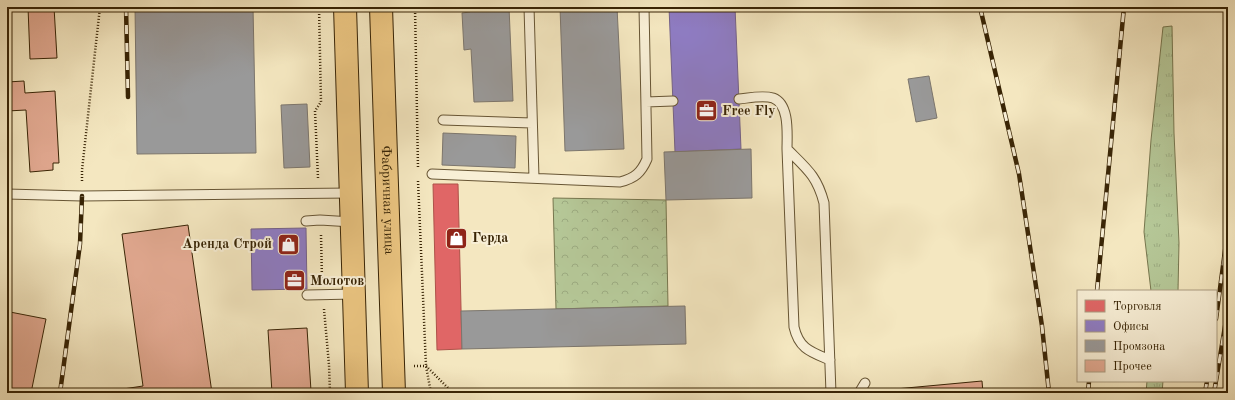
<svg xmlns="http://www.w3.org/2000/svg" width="1235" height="400" viewBox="0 0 1235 400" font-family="'Old Standard TT',serif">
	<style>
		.grass { fill: url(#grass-tufts); stroke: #76764e }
		.park { fill: url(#park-crowns); stroke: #76764e }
		.shops { fill: #e06666; stroke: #ae5249 }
		.offices { fill: #8e7cc3; stroke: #74628a }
		.industry { fill: #999; stroke: #7c766d }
		.building { fill: #e2a991; stroke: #382405 }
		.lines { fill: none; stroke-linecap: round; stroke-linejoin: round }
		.service-casing { stroke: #675534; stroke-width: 11 }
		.primary-casing { stroke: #382405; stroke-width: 24 }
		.path { stroke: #382405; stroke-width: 2.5; stroke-dasharray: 1 2; stroke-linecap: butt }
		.service { stroke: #f8efd6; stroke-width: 9 }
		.primary { stroke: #eac480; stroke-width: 22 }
		.rail-casing { stroke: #382405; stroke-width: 4.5 }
		.rail { stroke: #f8efd6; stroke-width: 3; stroke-dasharray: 9; stroke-linecap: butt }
		.labels { text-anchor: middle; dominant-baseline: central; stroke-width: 4; stroke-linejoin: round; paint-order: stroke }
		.poi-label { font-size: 14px; font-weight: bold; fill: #382405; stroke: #f8efd6; text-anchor: start }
		.street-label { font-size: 14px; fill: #382405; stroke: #f8efd6 }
	</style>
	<defs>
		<pattern id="grass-tufts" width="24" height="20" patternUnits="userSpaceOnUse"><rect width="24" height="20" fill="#b5c797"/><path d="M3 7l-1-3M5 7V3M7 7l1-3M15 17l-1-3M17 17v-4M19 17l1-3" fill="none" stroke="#9cab81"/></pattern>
		<pattern id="park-crowns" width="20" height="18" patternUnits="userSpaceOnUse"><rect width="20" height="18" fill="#b5c797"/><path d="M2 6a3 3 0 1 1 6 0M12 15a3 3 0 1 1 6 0" fill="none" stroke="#9cab81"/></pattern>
	</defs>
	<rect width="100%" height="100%" fill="#f4e7c0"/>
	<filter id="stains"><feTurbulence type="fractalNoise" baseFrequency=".005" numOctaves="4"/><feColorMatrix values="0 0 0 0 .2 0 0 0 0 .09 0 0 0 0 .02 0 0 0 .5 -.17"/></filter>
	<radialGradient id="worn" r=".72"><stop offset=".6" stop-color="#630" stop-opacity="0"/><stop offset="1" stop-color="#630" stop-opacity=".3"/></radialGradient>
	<path class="grass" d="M1172 26 1174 133 1179 243 1178 291H1151L1144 232 1151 140 1163 27Z
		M1147 381H1163L1162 393H1146Z"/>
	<path class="park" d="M553 198 666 200 668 306 556 309Z"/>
	<path class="shops" d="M433 184H458L462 349 437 350Z"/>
	<path class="offices" d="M669 7H735L741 149 675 152Z
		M306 228 307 289 252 290 251 229Z"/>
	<path class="industry" d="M135 7H253L256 153 137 154Z
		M470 7H509L513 101 474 102 471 49 464 50 462 13 470 12Z
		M560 7H617L624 149 565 151Z
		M929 76 937 118 916 122 908 79Z
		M307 104 310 167 284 168 281 105Z
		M443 133 516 136 515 168 442 165Z
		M751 149 752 198 666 200 664 152Z
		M685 306 686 344 462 349 461 311Z"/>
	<path class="building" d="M28 7H54L57 58 30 59Z
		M24 81 25 93 55 91 59 163H53V170L30 172 26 110 7 111V82Z
		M188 225 212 393H123V389L143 386 122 234Z
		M10 312 46 319 31 393H7V325Z
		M307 328 311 391 272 393 268 330Z
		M982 381 983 393H863V392Z"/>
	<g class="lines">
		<defs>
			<path id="service" d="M529 7 534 178
				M739 99C749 98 763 95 773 98 790 104 787 135 787 149 807 169 817 176 824 203L831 393
				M646 102 673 101
				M443 120 532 123
				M787 149 794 327C799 349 811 352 830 360
				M432 174 620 182C635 178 641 173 647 159L644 7
				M7 194 82 196 351 193
				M306 221 320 220 352 222
				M307 295 354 294
				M859 393 865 383"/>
			<g id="primary">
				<path d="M345 7 357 393"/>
				<path id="s1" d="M381 7 394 393"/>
			</g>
		</defs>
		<use href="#service" class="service-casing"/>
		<use href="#primary" class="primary-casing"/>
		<path class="path" d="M415 7 418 168
			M318 178 315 111 321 102 319 7
			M82 181V170L100 7
			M418 181 426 366 431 393
			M321 235 322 280
			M324 309 329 365 330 393
			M414 366H426L449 389 458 392 496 393"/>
		<use href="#service" class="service"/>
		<use href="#primary" class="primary"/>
		<defs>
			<path id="rail" d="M126 7 128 97
				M980 7 1019 174 1042 326 1049 393
				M1097 291 1124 7
				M1216 319 1228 228
				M1216 381 1228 308
				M60 393 80 244 82 196
				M1088 393 1089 381
				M1205 393 1207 381
				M1214 393 1216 381"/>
		</defs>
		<use href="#rail" class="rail-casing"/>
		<use href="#rail" class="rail"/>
	</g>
	<defs>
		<symbol id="office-square" viewBox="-11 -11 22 22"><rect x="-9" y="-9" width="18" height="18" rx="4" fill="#8f2418" stroke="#f8efd6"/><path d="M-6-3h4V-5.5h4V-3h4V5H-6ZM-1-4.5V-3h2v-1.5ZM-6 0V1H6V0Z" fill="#fff"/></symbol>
		<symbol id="shop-square" viewBox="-11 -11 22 22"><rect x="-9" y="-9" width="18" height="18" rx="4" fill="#8f2418" stroke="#f8efd6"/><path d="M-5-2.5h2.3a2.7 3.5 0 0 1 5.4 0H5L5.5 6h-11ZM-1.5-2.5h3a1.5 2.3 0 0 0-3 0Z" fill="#fff"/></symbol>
	</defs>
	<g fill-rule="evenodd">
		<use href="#office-square" x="694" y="98" width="25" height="25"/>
		<use href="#shop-square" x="444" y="226" width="25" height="25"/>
		<use href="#shop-square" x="276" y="232" width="25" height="25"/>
		<use href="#office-square" x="282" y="268" width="25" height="25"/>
	</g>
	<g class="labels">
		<g class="poi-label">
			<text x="722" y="111">Free Fly</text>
			<text x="472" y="238">Герда</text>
			<text x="272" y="244" text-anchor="end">Аренда Строй</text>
			<text x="310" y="281">Молотов</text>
		</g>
		<g class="street-label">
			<text stroke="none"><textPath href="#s1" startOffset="193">Фабричная улица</textPath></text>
		</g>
	</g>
	<rect width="1235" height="400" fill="none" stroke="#f4e7c0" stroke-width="24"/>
	<rect x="8" y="8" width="1219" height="384" fill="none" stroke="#382405" stroke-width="2"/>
	<rect x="12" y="12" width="1211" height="376" fill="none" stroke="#382405"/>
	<rect x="1077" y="290" width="140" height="92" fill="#f8efd6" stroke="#ab9e82"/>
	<rect x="1085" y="300" width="20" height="12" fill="#e06666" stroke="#ab9e82"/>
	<text x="1113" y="310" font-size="12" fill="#382405">Торговля</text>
	<rect x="1085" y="320" width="20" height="12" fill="#8e7cc3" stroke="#ab9e82"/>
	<text x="1113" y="330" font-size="12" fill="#382405">Офисы</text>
	<rect x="1085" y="340" width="20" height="12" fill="#999999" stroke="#ab9e82"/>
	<text x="1113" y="350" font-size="12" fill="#382405">Промзона</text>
	<rect x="1085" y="360" width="20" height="12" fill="#e2a991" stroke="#ab9e82"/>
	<text x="1113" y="370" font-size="12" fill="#382405">Прочее</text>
	<rect width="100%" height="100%" filter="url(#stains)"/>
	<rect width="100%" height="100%" fill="url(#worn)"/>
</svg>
